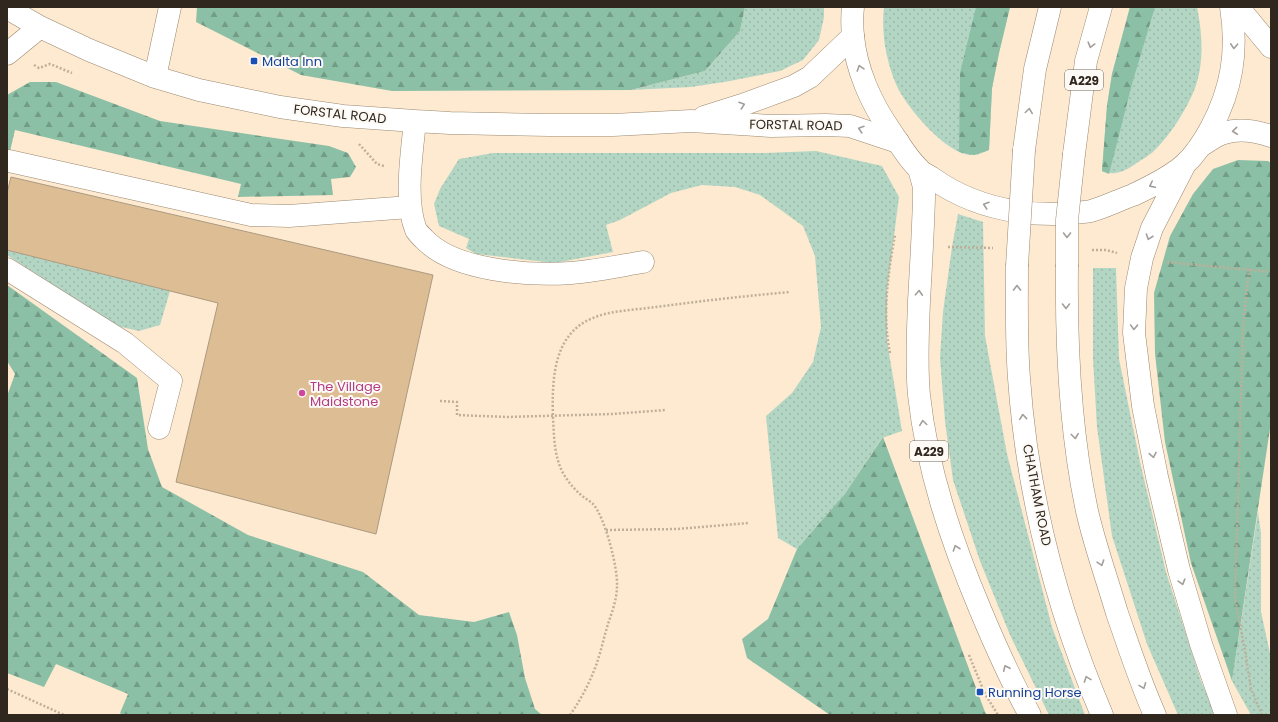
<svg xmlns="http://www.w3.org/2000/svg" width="1278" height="722" viewBox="0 0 1278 722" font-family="Poppins,sans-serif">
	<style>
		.grass { fill: url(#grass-dots) }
		.forest { fill: url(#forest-firs) }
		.building { fill: #ddbe94; stroke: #ab9980 }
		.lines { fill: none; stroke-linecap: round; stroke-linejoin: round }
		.minor-casing { stroke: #9a8871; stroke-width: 23 }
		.highway-casing { stroke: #9a8871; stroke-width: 23 }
		.path { stroke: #bfaf9a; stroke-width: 2.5; stroke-dasharray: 2 2; stroke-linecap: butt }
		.minor { stroke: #fff; stroke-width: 22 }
		.highway { stroke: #fff; stroke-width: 22 }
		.highway-bridge-casing { stroke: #9a8871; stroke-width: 23; stroke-linecap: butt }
		.highway-bridge { stroke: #fff; stroke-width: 22 }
		.oneway { stroke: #a29e9a }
		.transit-dot { fill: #1a4fb4; stroke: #fdf9f4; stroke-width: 1.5 }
		.hotel-dot { fill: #d1479c; stroke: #fdf9f4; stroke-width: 1.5 }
		.labels { text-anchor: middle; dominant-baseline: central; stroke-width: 4; stroke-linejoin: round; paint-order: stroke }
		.shield { fill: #fdf9f4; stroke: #6e675f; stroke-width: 1 }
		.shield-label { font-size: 12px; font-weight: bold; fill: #30281f }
		.transit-label { font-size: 13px; fill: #164399; stroke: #fdf9f4; text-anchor: start }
		.street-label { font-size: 13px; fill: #30281f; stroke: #fdf9f4 }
		.hotel-label { font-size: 13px; fill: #b23c85; stroke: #fdf9f4; text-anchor: start }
	</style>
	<defs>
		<pattern id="grass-dots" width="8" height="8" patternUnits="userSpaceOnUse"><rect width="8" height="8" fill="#b3d6c4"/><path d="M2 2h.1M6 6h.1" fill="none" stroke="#9ab8a8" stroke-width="1.8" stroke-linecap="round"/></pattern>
		<pattern id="forest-firs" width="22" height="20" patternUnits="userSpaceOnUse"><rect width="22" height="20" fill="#8cc0a6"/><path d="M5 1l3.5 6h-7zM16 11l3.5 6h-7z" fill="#739c87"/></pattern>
	</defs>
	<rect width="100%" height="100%" fill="#fdead0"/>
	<path class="grass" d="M745 7H824V17L819 40 803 60 780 71 730 81 691 87 631 90 705 71 740 31Z
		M884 7H1010L999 53 992 88 989 150C984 152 979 155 974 155 949 158 905 106 896 84 886 60 881 33 884 7Z
		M1130 7H1197C1202 32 1204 58 1197 82 1190 105 1170 136 1153 152 1148 156 1143 159 1138 162 1127 170 1116 177 1102 171L1107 106 1112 74Z
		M816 151 882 166 899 197 887 290V341L902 431 882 438 842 498 797 549 778 538 766 416 792 393 813 362 821 327 815 256 803 226 760 195 735 187 702 185 671 193 620 220 606 225 613 252 555 263 476 254 466 248 469 239 439 226 434 204 440 189 459 159 493 153H765Z
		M958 214 983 222 985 336 1007 454 1052 627 1085 715H1049L1010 635 980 561 953 480 945 421 940 358 943 312 952 247Z
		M7 250 170 291 160 325 139 331 117 326 7 255Z
		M1093 268H1116L1119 359 1140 462 1166 572 1201 681 1216 715H1178L1147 644 1112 536 1097 427 1093 359Z
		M1258 512 1261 533V612L1271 658V715H1251L1232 681Z"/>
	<path class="forest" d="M197 7H745L740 31 705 71 631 90 392 91 301 75 196 22Z
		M976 7H1010L999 53 992 88 989 150 974 155 959 152 960 73Z
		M1130 7H1155L1132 84 1109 174 1102 171 1107 106 1112 74Z
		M30 82H56L160 121 329 146 348 153 356 167 350 177 331 179 333 195 238 197 241 184 15 130 7 164V95Z
		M1238 160 1268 161 1271 163V422L1232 681 1191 563 1165 442 1155 354 1154 293 1170 236 1193 194 1213 169Z
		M7 285 137 378 148 449 162 487 248 535 363 572 419 615 474 622 509 612 517 635 525 678 535 709 542 715H123L120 713 128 694 56 664 44 687 7 673V396L15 374 7 361Z
		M883 437 985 712 987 715H830L747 658 742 639 768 619 797 549 844 495Z"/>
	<path class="building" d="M11 177 433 275 376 534 176 482 218 303 7 250V193Z"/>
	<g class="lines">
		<defs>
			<path id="minor" d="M1238 7 1271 47
				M7 8 40 27 89 50 155 77 199 90 280 107 343 116 415 121 450 123 549 125H613L691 121 771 126 825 125 850 126 898 142
				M7 54 40 27
				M155 77 170 7
				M704 117 742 105 794 86 810 77 853 36
				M415 121C412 153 404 200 416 230 418 233 421 236 424 239 454 271 529 276 571 273 595 271 619 266 643 262
				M1202 145C1209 141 1216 135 1224 133 1239 128 1256 131 1271 136
				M9 161 251 215 289 216 410 207
				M7 269 125 343 171 381 159 428"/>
			<path id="highway" d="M853 7C852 16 852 26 853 36 856 69 871 103 890 130 899 143 907 158 919 169 922 173 927 175 932 178 970 205 1012 215 1059 214 1069 213 1081 213 1091 211 1105 207 1119 200 1133 195 1150 187 1171 177 1185 164 1196 154 1204 141 1211 128 1232 89 1238 51 1231 7
				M1024 150 1035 69 1050 7
				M1074 154 1086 61 1101 7
				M1184 166 1152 228 1142 258 1136 288 1134 333 1143 406 1157 477 1179 570 1201 644 1226 715
				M919 169 924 187V198C923 233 921 267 919 301 918 332 916 364 919 395 927 469 951 540 980 609 995 645 1011 681 1030 715
				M1017 266C1017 303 1016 340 1019 378 1027 493 1057 609 1102 715
				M1067 267C1066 349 1070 431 1087 511 1095 546 1107 579 1117 613 1129 647 1140 682 1155 715"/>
		</defs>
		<use href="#minor" class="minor-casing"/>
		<use href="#highway" class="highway-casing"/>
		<path class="path" d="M34 65 39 68 50 64 72 73
			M359 144 377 164 384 166
			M948 247 993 248
			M1092 250H1106L1117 253
			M1167 262 1271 272
			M1249 269 1243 328 1235 598 1245 651 1251 689 1262 715
			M890 353C882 315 888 273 895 235
			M440 401 457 402V415L507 417 612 414 666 410
			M606 530 677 529 749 523
			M969 655 985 694 998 715
			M7 689 64 715
			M570 715C579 702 587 688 593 673 600 657 603 640 608 624 612 612 617 599 617 586 618 568 605 517 593 504 589 500 584 498 580 494 573 488 565 478 561 469 554 453 554 435 553 418 552 382 552 334 593 318 612 310 635 310 656 307 701 301 745 296 790 292"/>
		<use href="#minor" class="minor"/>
		<use href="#highway" class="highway"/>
		<defs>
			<path id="highway-bridge" d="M1017 266 1024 150
				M1067 267V220L1074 154"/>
		</defs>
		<use href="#highway-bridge" class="highway-bridge-casing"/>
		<use href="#highway-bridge" class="highway-bridge"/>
	</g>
	<defs><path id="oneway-chevron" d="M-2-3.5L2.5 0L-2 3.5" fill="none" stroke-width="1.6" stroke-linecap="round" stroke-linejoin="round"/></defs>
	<g class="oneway">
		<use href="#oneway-chevron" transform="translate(1091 45) rotate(105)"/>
		<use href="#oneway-chevron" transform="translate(1234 46) rotate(93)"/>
		<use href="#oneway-chevron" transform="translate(860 68) rotate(-107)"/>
		<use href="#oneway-chevron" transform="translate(742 105) rotate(-19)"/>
		<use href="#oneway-chevron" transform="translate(1029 111) rotate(-82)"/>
		<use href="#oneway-chevron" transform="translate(861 129) rotate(-163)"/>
		<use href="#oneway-chevron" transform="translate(1235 131) rotate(174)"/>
		<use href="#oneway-chevron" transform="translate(1152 185) rotate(154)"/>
		<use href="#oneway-chevron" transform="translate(986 205) rotate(-162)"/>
		<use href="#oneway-chevron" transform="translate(1067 235) rotate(90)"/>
		<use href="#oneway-chevron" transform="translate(1149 237) rotate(109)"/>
		<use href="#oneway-chevron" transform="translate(1017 288) rotate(-90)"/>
		<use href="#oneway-chevron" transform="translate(919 293) rotate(-87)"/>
		<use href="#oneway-chevron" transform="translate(1066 306) rotate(90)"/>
		<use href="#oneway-chevron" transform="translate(1134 327) rotate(92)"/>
		<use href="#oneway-chevron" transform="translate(1023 417) rotate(-96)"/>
		<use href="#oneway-chevron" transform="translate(923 423) rotate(-98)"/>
		<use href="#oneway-chevron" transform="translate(1075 436) rotate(83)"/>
		<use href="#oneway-chevron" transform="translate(1153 455) rotate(79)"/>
		<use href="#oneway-chevron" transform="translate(956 548) rotate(-109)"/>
		<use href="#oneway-chevron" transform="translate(1101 563) rotate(72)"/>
		<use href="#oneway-chevron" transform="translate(1182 582) rotate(74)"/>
		<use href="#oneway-chevron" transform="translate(1006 668) rotate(-115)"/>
		<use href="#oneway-chevron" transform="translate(1087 679) rotate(-110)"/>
		<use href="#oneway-chevron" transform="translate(1143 686) rotate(69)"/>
	</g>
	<g class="transit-dot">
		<rect x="250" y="57" width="8" height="8" rx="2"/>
		<rect x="976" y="688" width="8" height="8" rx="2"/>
	</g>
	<circle class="hotel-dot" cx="302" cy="393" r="4"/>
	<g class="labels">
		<g class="shield">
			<rect x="1065" y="70" width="38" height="20" rx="3"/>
			<rect x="910" y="441" width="38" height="20" rx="3"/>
		</g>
		<g class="shield-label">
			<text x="1084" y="80">A229</text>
			<text x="929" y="451">A229</text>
		</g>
		<g class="transit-label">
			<text x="262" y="61">Malta Inn</text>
			<text x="988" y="692">Running Horse</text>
		</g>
		<g class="street-label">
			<text transform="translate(340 114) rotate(6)">FORSTAL ROAD</text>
			<text transform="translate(796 125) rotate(1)">FORSTAL ROAD</text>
			<text transform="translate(1037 495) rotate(79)">CHATHAM ROAD</text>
		</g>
		<g class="hotel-label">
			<text x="310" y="386">The Village<tspan x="310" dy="15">Maidstone</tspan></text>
		</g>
	</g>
	<rect width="1278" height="722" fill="none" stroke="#30281f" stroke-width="16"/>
</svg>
